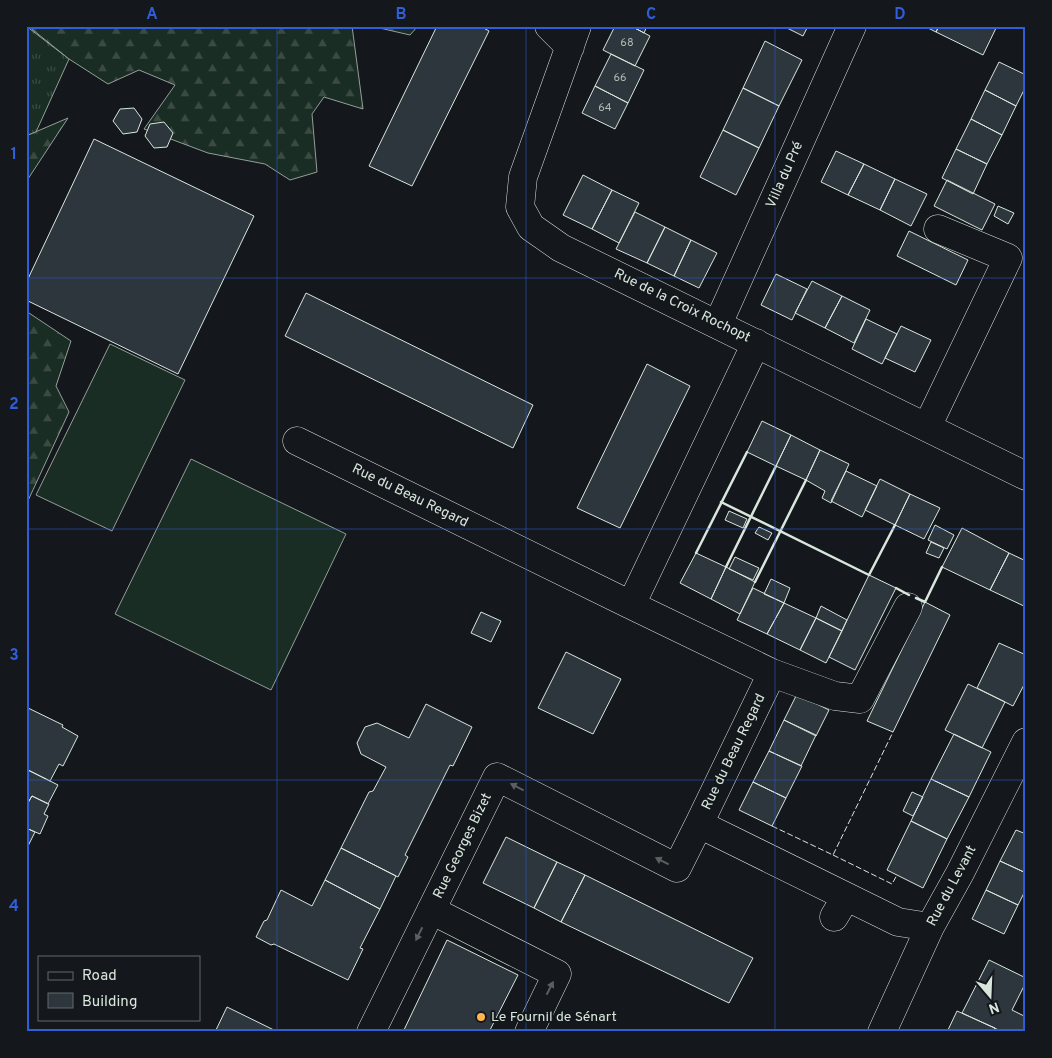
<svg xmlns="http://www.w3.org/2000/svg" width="1052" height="1058" viewBox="0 0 1052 1058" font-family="Overpass,sans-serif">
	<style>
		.grass { fill: url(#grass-tufts); stroke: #939e99 }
		.forest { fill: url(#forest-firs); stroke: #939e99 }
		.pitch { fill: #1a2d24; stroke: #939e99 }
		.building { fill: #2c363c; stroke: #d8e6dc }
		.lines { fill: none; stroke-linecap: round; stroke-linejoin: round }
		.street-casing { stroke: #d8e6dc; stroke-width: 29 }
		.street { stroke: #14181c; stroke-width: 28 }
		.fence { stroke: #d8e6dc; stroke-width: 1; stroke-dasharray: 6 2.5; stroke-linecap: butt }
		.wall { stroke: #d8e6dc; stroke-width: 2.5 }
		.oneway { fill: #59605f }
		.grid { fill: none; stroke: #305dd8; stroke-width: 1; stroke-opacity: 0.55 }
		.poi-dot { fill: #ffb74d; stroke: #14181c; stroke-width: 2 }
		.labels { text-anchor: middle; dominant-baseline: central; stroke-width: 4; stroke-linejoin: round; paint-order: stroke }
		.number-label { font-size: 11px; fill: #adbab4 }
		.street-label { font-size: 14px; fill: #d8e6dc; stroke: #14181c }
		.poi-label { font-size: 14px; fill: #d8e6dc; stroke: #14181c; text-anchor: start }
		.neatline { fill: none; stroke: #305dd8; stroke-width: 2 }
		.grid-label { font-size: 16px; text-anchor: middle; font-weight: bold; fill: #305dd8 }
	</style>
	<defs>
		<pattern id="grass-tufts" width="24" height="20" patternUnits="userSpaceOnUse" patternTransform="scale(1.25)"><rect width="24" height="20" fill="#1a2d24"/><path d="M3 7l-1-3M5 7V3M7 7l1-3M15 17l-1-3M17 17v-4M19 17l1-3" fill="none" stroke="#3b4b43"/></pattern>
		<pattern id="forest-firs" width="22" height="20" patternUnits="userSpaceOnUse" patternTransform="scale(1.25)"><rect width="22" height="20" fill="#1a2d24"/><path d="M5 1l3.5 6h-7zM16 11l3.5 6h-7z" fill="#3b4b43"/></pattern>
	</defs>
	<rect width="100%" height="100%" fill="#14181c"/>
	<path class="grass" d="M26 26 69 59 36 132 26 136Z"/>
	<path class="forest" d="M28 26H352L363 109 324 97 312 114 317 172 290 180 265 164 208 153 144 129 175 85 139 70 108 84 69 59Z
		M371 26H418L410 35Z
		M68 118 26 182V136Z
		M26 311 71 341 56 386 69 412 26 505Z"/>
	<path class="pitch" d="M110 344 185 380 112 531 36 495Z
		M191 459 346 534 271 690 115 614Z"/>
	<path class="building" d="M437 26H480L489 31 412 186 369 166Z
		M615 26H631L650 36 635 66 603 50Z
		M631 26H647L644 33Z
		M783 26H808L803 36Z
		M924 26H939L936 32Z
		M939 26H997L983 55 936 32Z
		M765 41 802 60 779 106 743 88Z
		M611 54 644 70 628 103 595 86Z
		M999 62 1026 75V86L1016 106 985 90Z
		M595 86 628 103 615 129 582 113Z
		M743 88 779 106 759 148 723 130Z
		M985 90 1016 106 1002 135 971 119Z
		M134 108 142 119 137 132 123 134 113 121 120 109Z
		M971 119 1002 135 987 164 956 149Z
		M164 122 173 133 167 147 154 148 145 136 150 124Z
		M723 130 759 148 736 195 700 177Z
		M94 139 254 216 178 374 26 300V283Z
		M956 149 987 164 973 194 942 178Z
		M836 151 864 164 848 195 821 182Z
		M864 164 895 179 880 210 848 195Z
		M583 175 612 190 592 229 563 215Z
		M895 179 927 194 911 226 880 210Z
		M947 180 995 204 982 230 934 206Z
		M612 190 639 203 619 243 592 229Z
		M998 206 1014 213 1008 224 994 216Z
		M635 212 665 227 647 263 616 249Z
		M665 227 691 240 674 276 647 263Z
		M909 231 968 260 956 285 897 256Z
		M691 240 717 253 699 288 674 276Z
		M776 274 807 289 792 320 761 305Z
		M812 281 842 296 825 328 795 313Z
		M306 293 533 405 513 448 285 336Z
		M842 296 870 310 854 343 825 328Z
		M866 319 897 334 882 364 852 349Z
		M901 326 931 340 915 372 885 358Z
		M647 364 690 386 620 528 577 508Z
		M762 421 791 435 776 466 747 452Z
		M791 435 820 450 806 480 776 466Z
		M820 450 849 464 831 503 822 498 825 491 806 480Z
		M846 471 877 486 862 517 831 501Z
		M880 479 910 494 895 525 865 510Z
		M910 494 940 508 924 539 895 525Z
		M729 511 747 519 743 528 725 520Z
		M935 525 954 535 947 549 928 540Z
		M759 527 772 533 768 540 755 533Z
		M962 528 1009 553 990 590 942 567Z
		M931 542 944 548 939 558 926 553Z
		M696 553 726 567 711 599 680 583Z
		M1009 553 1026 561V607L990 590Z
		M735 557 759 568 753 580 729 569Z
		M726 567 755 582 740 614 711 599Z
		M869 575 896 588 855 670 829 657Z
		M771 579 790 588 784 603 764 594Z
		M753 588 784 603 767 634 737 620Z
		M925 602 950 615 893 732 867 721Z
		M784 603 816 618 800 650 767 634Z
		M821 606 847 620 842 631 816 618Z
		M481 612 501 621 491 642 471 633Z
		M816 618 842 631 826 663 800 650Z
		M999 643 1026 655V681L1013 706 977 688Z
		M566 652 621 679 593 734 538 708Z
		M968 684 1005 702 982 748 945 730Z
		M797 694 829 710 816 736 784 720Z
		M426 704 472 727 453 766 450 765 405 855 408 857 398 877 341 848 369 792 373 791 386 767 361 754 357 743 365 727 377 723 409 738Z
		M26 707 63 725 62 727 78 736 63 766 59 764 50 781 26 769Z
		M784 720 816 735 801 766 769 751Z
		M954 734 991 752 969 797 931 779Z
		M769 751 802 766 786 798 753 782Z
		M26 769 58 785 48 804 32 796 26 806Z
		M931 779 969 797 947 839 911 821Z
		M753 782 786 798 772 826 739 810Z
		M912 792 923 797 913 816 903 811Z
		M32 796 49 804 44 814 48 816 40 834 26 828V806Z
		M911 821 947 839 923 888 887 870Z
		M26 828 35 832 26 850Z
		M1016 830 1026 834V873L1000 861Z
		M506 837 557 862 534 908 483 883Z
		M341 848 396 876 380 909 325 880Z
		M1000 861 1026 873V889L1018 905 986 890Z
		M557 862 585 875 561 922 534 908Z
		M585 875 753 958 729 1003 561 922Z
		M325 880 380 909 360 948 363 949 348 980 274 944 271 945 256 937 264 921 267 920 281 890 312 906Z
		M986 890 1018 905 1004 934 972 919Z
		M447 940 518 975 489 1032H403Z
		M989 960 1026 978V982L1012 1010 1026 1017V1026L1023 1032H1003L962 1013Z
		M227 1007 278 1032H215Z
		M957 1011 995 1028 993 1032H947Z"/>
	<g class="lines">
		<defs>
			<path id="street" d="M549 26 570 47
				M577 26 523 177 520 207 531 227 561 248 1026 476
				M718 324 852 26
				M756 343 631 605 772 673 699 824 898 922 930 927
				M927 427 1008 258 938 229
				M297 441 631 605
				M772 673 835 696 860 699 908 607
				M431 910 557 974 529 1032
				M834 917 846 897
				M371 1032 497 777 677 868 699 824
				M882 1032 930 927 960 873 1026 742"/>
		</defs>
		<use href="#street" class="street-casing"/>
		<use href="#street" class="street"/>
		<path class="fence" d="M772 826 833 855 893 732
			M833 855 892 884 897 875"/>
		<path class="wall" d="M721 502 869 575 895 525
			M696 553 747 452
			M726 567 776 466
			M755 582 806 480
			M896 588 909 595
			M916 598 925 602 942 567"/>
	</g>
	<defs><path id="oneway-solid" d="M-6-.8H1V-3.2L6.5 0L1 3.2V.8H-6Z" transform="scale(1.25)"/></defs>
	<g class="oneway">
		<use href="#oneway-solid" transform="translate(517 787) rotate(-153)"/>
		<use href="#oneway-solid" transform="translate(662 861) rotate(-153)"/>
		<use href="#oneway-solid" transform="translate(419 934) rotate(116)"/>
		<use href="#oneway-solid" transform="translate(550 988) rotate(-63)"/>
	</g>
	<path class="grid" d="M277 26V1032M526 26V1032M775 26V1032M26 278H1026M26 529H1026M26 780H1026"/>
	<circle class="poi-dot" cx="481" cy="1017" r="5"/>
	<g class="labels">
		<g class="number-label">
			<text x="627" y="43">68</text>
			<text x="620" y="78">66</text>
			<text x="605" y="108">64</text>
		</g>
		<g class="street-label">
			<text transform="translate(785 175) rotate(-66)">Villa du Pré</text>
			<text transform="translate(682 306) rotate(26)">Rue de la Croix Rochopt</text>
			<text transform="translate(410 496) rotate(26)">Rue du Beau Regard</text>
			<text transform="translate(734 752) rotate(-64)">Rue du Beau Regard</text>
			<text transform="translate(463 846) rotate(-64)">Rue Georges Bizet</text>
			<text transform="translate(952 886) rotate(-62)">Rue du Levant</text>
		</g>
		<g class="poi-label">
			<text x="491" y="1017">Le Fournil de Sénart</text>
		</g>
	</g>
	<rect width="1052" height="1058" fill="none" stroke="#14181c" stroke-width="55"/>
	<rect x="38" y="956" width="162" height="65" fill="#14181c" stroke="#626a69"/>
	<rect x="48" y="972" width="25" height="8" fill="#14181c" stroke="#626a69"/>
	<text x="82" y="980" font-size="15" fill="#d8e6dc">Road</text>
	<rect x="48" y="993" width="25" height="15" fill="#2c363c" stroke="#626a69"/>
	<text x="82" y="1006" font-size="15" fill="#d8e6dc">Building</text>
	<g transform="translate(990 996) rotate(161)" stroke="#14181c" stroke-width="4" paint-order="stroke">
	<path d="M0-4L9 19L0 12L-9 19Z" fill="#d8e6dc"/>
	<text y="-8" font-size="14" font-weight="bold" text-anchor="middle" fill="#d8e6dc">N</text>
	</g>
	<rect x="28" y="28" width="996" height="1002" class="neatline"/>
	<g class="grid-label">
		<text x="152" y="19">A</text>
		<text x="401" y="19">B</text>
		<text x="651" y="19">C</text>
		<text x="900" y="19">D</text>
		<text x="14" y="159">1</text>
		<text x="14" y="409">2</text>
		<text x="14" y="660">3</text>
		<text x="14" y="911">4</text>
	</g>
</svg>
